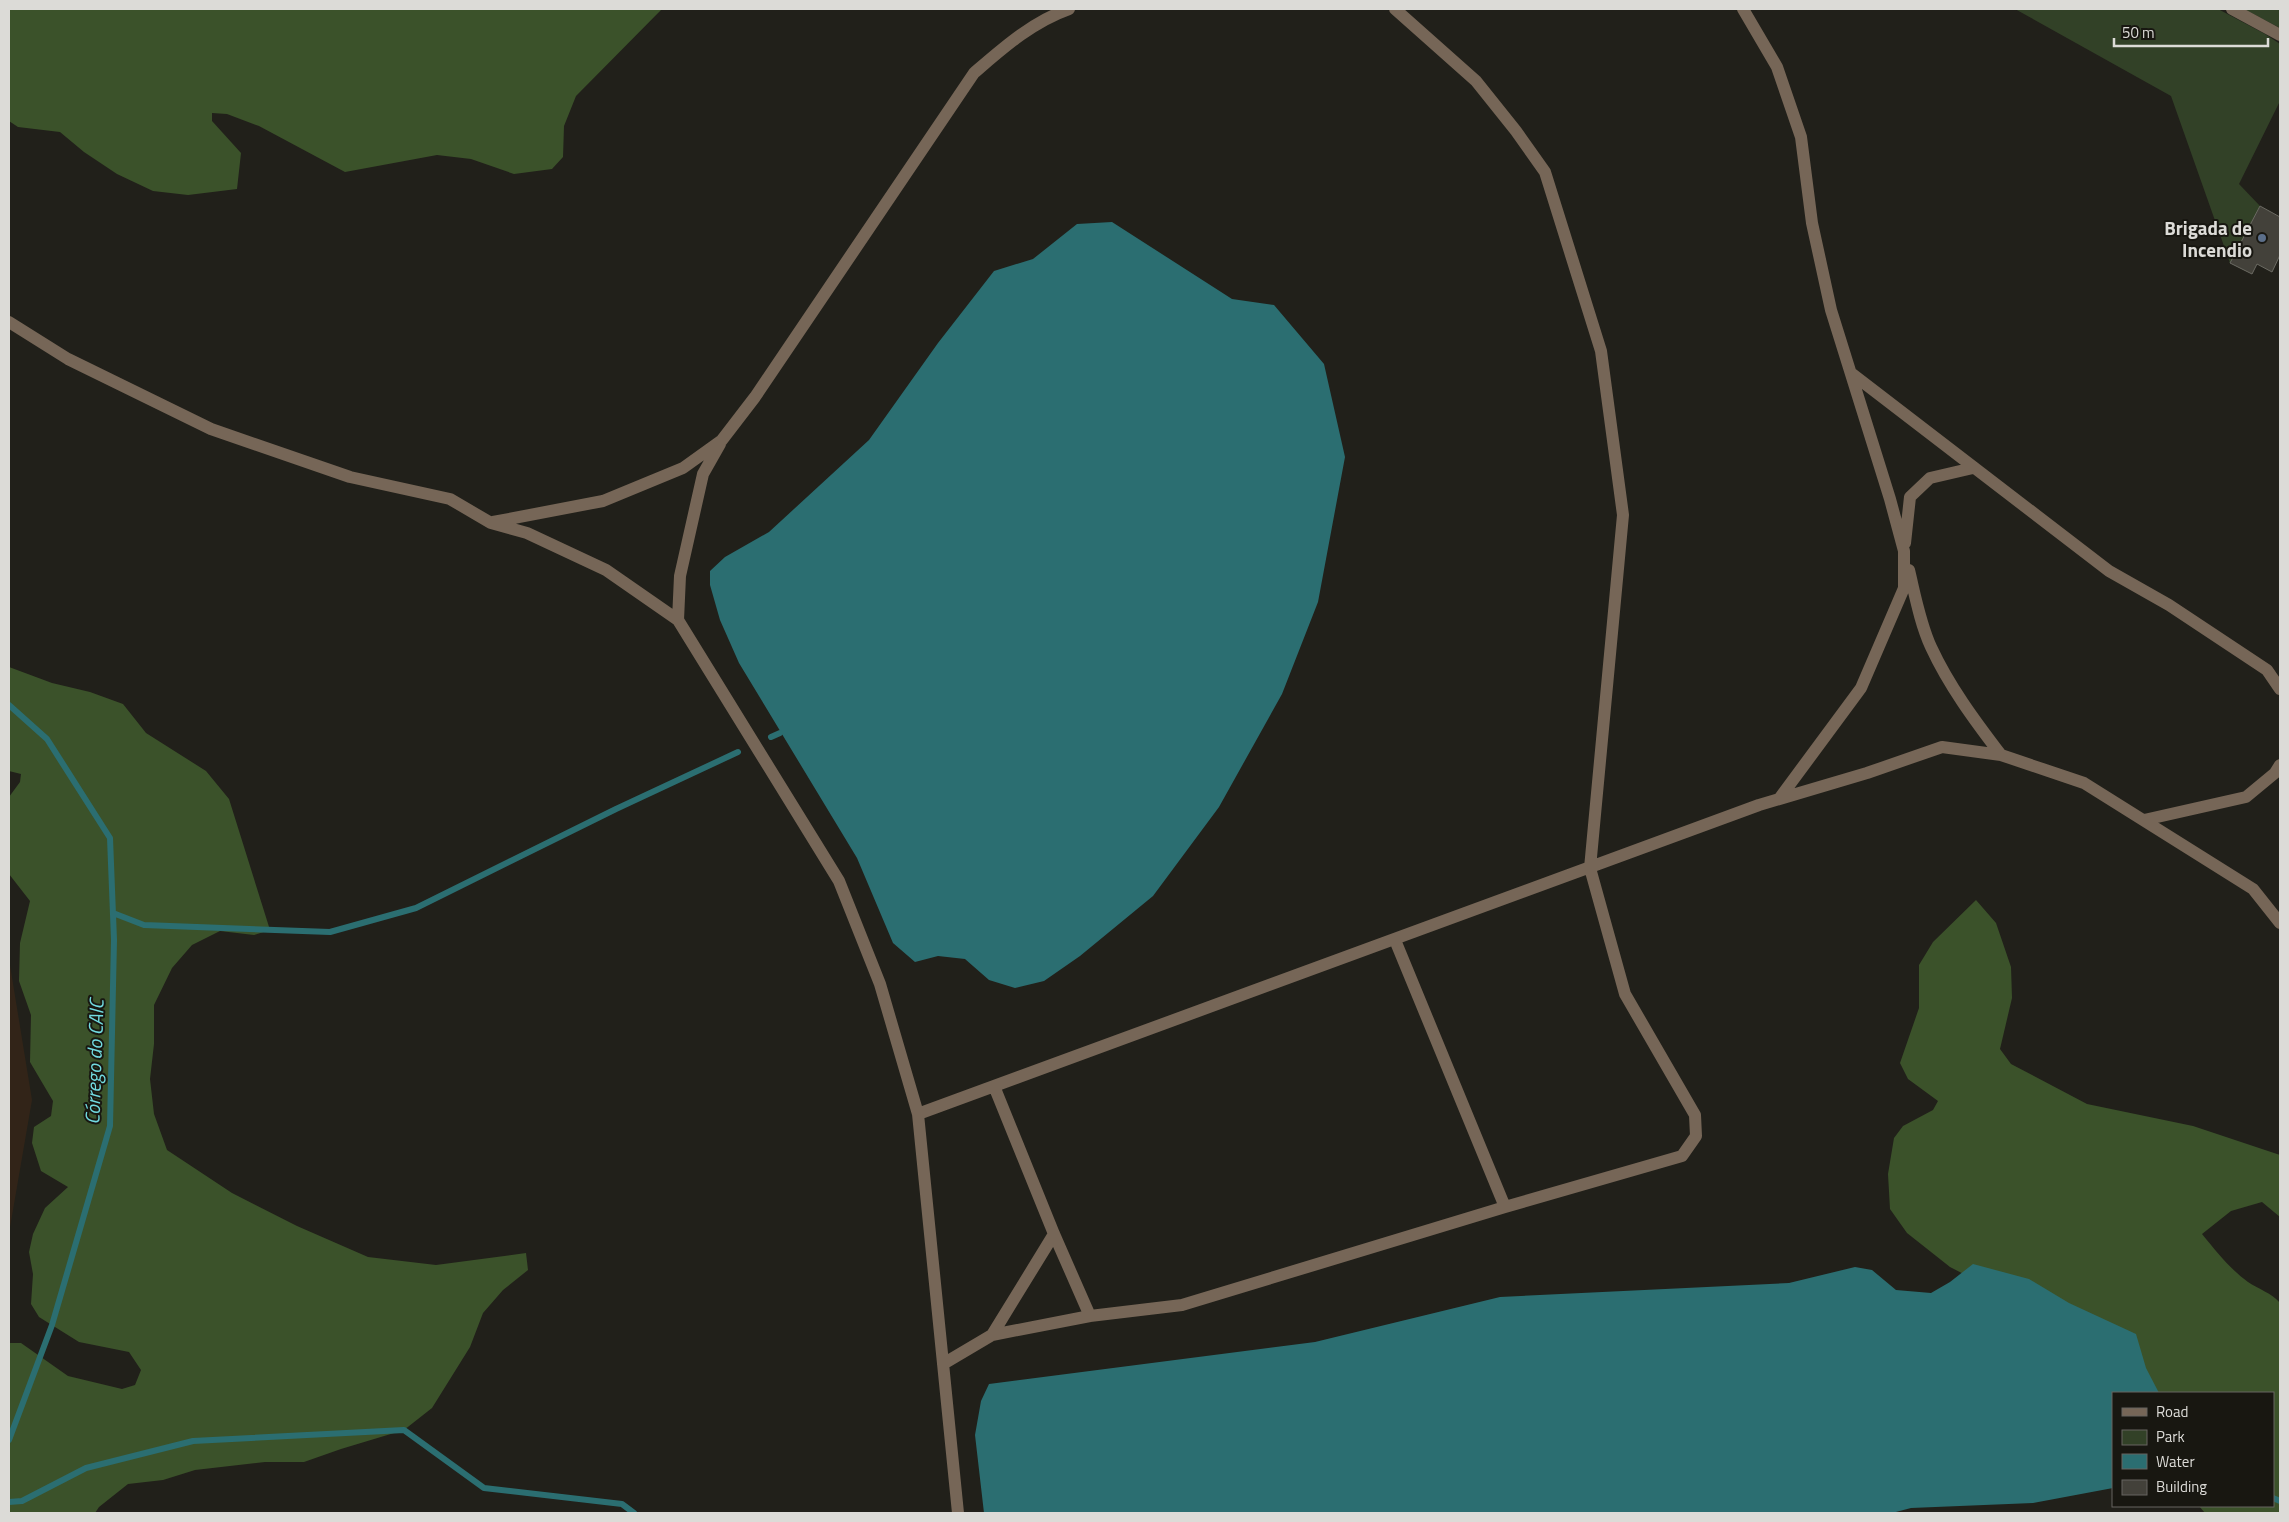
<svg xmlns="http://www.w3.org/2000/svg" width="2289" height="1522" viewBox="0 0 2289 1522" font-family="'Titillium Web',sans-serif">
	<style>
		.industrial { fill: #322418 }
		.green { fill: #324127 }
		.forest { fill: #3b522a }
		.water { fill: #2b6e71 }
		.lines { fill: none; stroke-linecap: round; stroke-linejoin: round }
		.stream { stroke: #2b6e71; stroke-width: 6 }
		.building { fill: #43413a; stroke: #6b6a62 }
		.minor { stroke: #766657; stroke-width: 12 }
		.service-dot { fill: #5c6f8a; stroke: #181711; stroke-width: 2 }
		.labels { text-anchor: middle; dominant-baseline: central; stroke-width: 4; stroke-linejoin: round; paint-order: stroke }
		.poi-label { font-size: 19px; font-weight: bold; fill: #dcdbd7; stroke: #181711; text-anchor: end }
		.water-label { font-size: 20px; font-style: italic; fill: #72dbe0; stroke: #181711 }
	</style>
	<rect width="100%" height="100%" fill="#21201a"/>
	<path class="industrial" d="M9 959 32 1100 9 1233Z"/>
	<path class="green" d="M2015 9H2218L2265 34 2280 44V101L2239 184 2260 206 2230 263 2171 96Z
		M2244 9H2280V28Z"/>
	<path class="forest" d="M9 9H662L576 96 564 126 563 157 552 169 514 174 471 159 437 155 345 172 259 126 227 114 212 113V121L241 153 237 189 188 195 153 191 117 174 84 152 60 132 18 127 9 121Z
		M9 667 52 683 90 692 123 704 146 733 206 771 229 799 270 930 254 935 220 931 192 945 172 968 154 1005V1044L150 1079 154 1114 167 1150 232 1193 297 1226 368 1257 436 1265 526 1253 528 1270 503 1290 483 1313 470 1347 432 1408 404 1430 341 1449 304 1462H265L195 1470 163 1480 128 1484 99 1507 95 1513H9V1343H21L68 1376 122 1389 135 1385 141 1370 129 1352 79 1342 39 1317 31 1304 33 1274 29 1252 33 1234 45 1208 68 1187 41 1171 32 1143 34 1127 51 1116 53 1101 30 1062 31 1015 19 981 20 943 30 901 9 874V797L20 782 21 774 9 771Z
		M1976 900 1996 923 2011 967 2012 998 2000 1049 2011 1064 2087 1104 2193 1126 2280 1155V1217L2262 1202 2231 1211 2202 1234C2216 1251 2229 1268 2248 1282 2258 1289 2272 1293 2280 1303V1513H2205L2199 1506H2273V1393H2150L2024 1305 1950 1267 1907 1233 1890 1209 1888 1174 1894 1138 1903 1126 1933 1110 1938 1101 1908 1079 1900 1063 1919 1008V965L1933 942Z"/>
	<path class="water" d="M1112 222 1232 299 1274 305 1324 364 1345 457 1318 602 1282 694 1219 807 1153 896 1080 956 1044 981 1015 988 989 980 965 959 938 956 915 962 893 943 857 858 739 663 720 620 710 585V571L725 557 769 532 869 440 938 343 994 271 1033 259 1077 224Z
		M1973 1264 2029 1279 2069 1303 2136 1334 2146 1368 2159 1393H2113V1488L2033 1503 1911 1508 1892 1513H984L975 1435 981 1401 989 1384 1315 1342 1500 1297 1789 1283 1855 1267 1872 1270 1896 1290 1931 1293 1950 1282Z"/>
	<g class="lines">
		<path class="stream" d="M9 705 47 739 110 838 114 940 110 1126 52 1325 9 1440
			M771 737 780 733
			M113 913 144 925 330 932 416 908 616 809 738 752
			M2273 1498 2280 1501
			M9 1502 22 1501 86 1468 193 1441 404 1430 484 1488 622 1504 634 1513"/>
	</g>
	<path class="building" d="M2260 206 2280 217V255L2272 272 2257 264 2252 274 2230 263Z"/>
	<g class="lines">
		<path class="minor" d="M1743 9 1777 67 1801 137 1812 223 1831 310 1890 499 1904 551V588L1861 688 1779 799
			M2232 9 2280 35
			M9 322 68 359 211 429 350 477 450 499 491 523 527 533 606 570 678 620 839 881 880 984 918 1114 958 1513
			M1851 373 2109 571 2169 605 2267 670 2280 689
			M493 522 603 501 683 468 722 440 755 397 974 73C1003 48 1032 22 1069 9
			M1905 543 1910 497 1930 478 1973 468
			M1909 570C1915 595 1920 623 1931 647 1949 686 1975 721 2001 755
			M678 620 680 576 703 474 720 444
			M2144 820 2246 797 2275 773 2280 765
			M1395 940 1505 1207
			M994 1086 1054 1234 1090 1316
			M918 1114 1759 805 1867 773 1942 747 2001 755 2084 783 2253 889 2280 923
			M992 1335 1054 1234
			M943 1364 992 1335 1090 1316 1182 1305 1505 1207 1682 1156 1696 1136 1695 1115 1625 994 1590 868 1623 515 1601 351 1545 172 1516 131 1476 81 1395 9"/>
	</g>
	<circle class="service-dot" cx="2262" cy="238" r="5"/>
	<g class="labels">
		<g class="poi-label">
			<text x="2252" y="227">Brigada de<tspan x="2252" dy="22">Incendio</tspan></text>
		</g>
		<g class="water-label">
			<text transform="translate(94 1062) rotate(-88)">Córrego do CAIC</text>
		</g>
	</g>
	<rect width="2289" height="1522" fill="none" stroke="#dcdbd7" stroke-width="20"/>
	<rect x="2112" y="1392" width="162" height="115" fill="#181711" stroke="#666560"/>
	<rect x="2122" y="1408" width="25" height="8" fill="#766657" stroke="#666560"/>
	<text x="2156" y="1417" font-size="15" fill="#dcdbd7">Road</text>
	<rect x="2122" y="1430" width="25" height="15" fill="#324127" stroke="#666560"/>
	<text x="2156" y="1442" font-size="15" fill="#dcdbd7">Park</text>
	<rect x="2122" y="1454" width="25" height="15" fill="#2b6e71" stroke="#666560"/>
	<text x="2156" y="1467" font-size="15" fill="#dcdbd7">Water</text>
	<rect x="2122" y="1480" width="25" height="15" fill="#43413a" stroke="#666560"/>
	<text x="2156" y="1492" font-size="15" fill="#dcdbd7">Building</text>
	<path d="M2114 38v8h154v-8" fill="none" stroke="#dcdbd7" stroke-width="2.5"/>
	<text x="2122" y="38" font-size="15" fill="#dcdbd7" stroke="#181711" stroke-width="4" paint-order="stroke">50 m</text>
</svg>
